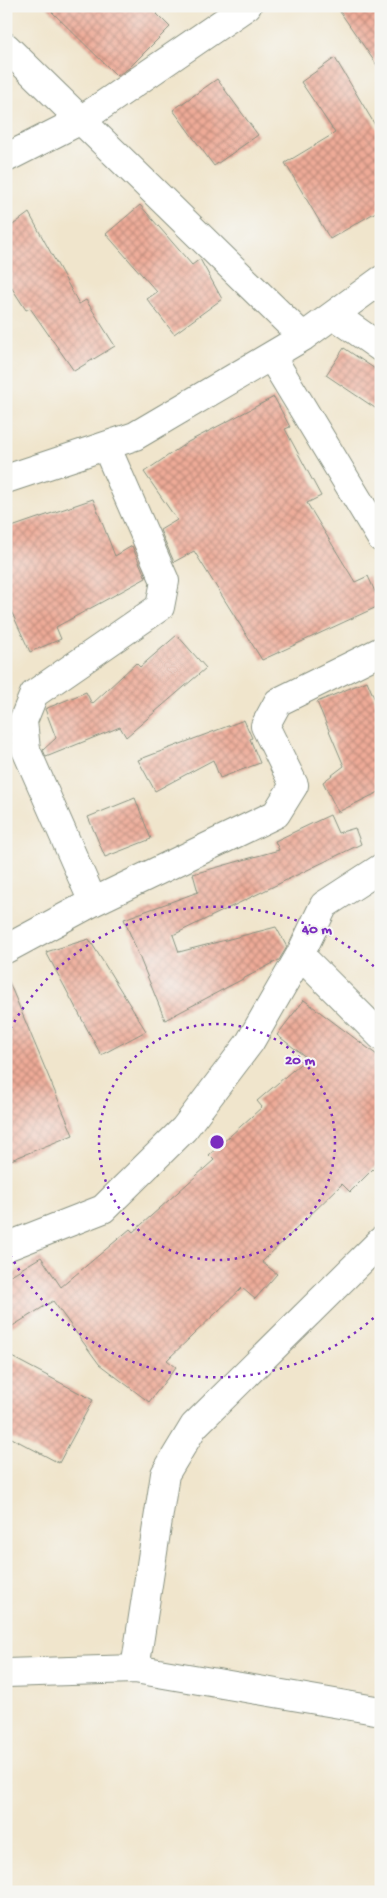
<svg xmlns="http://www.w3.org/2000/svg" width="387" height="1898" viewBox="0 0 387 1898" font-family="'Gochi Hand',sans-serif">
	<style>
		.building { fill: url(#building-cross-hatch) }
		.lines { fill: none; stroke-linecap: round; stroke-linejoin: round }
		.minor-casing { stroke: #889180; stroke-width: 30 }
		.minor { stroke: #fff; stroke-width: 28 }
		.ring { fill: none; stroke: #7b2cbf; stroke-width: 2.5; stroke-dasharray: 2.5 5 }
		.centre { fill: #7b2cbf; stroke: #f6f6f2; stroke-width: 2.5 }
		.ring-label { font-size: 15px; text-anchor: middle; font-weight: bold; fill: #7b2cbf; stroke: #f6f6f2; stroke-width: 4; stroke-linejoin: round; paint-order: stroke }
	</style>
	<defs>
		<pattern id="building-cross-hatch" width="8" height="8" patternUnits="userSpaceOnUse" patternTransform="scale(1.25)"><rect width="8" height="8" fill="#eeaa97"/><path d="M0 0l8 8M0 8l8-8" fill="none" stroke="#c08c7c"/></pattern>
	</defs>
	<rect width="100%" height="100%" fill="#f6f6f2"/>
	<filter id="ink" filterUnits="userSpaceOnUse"><feTurbulence type="fractalNoise" baseFrequency=".02" numOctaves="2"/><feDisplacementMap in="SourceGraphic" scale="10" xChannelSelector="R" yChannelSelector="G"/><feConvolveMatrix kernelMatrix="1 2 1 2 8 2 1 2 1" color-interpolation-filters="sRGB"/></filter>
	<filter id="wash" filterUnits="userSpaceOnUse"><feTurbulence type="fractalNoise" baseFrequency=".0096" numOctaves="4" result="noise"/><feDisplacementMap in="SourceGraphic" scale="20" xChannelSelector="R" yChannelSelector="G"/><feGaussianBlur stdDeviation="1.12" result="paint"/><feColorMatrix in="noise" values="0 0 0 0 0 0 0 0 0 0 0 0 0 0 0 0 0 1.4 0 .05"/><feComposite in="paint" operator="in"/></filter>
	<g filter="url(#wash)">
		<rect width="100%" height="100%" fill="#f0e5cc"/>
		<g id="blocks">
			<path class="building" d="M46 6H149L170 27 129 68 117 76Z
				M336 6H381V71Z
				M335 58 381 135V209L330 239 285 163 335 133 301 82Z
				M217 79 258 135 214 166 173 110Z
				M140 205 192 265 200 259 222 299 174 334 147 299 157 292 106 234Z
				M29 213 79 304 86 300 115 346 74 371 30 308 26 310 6 279V230Z
				M344 348 381 373V412L326 375Z
				M274 397 290 427 285 429 321 496 307 503 355 582 368 576 381 605 262 660 194 551 174 562 160 530 177 520 144 472 188 442Z
				M93 499 115 556 132 546 146 578 56 627 61 639 30 652 6 600V529Z
				M177 635 206 668 126 737 120 727 46 757 43 750 56 738 45 709 86 692 92 704 136 663 140 667Z
				M367 681 381 714V791L338 812 323 782 344 766 317 702Z
				M244 720 252 738 250 739 260 763 220 778 213 760 155 791 138 760Z
				M135 798 151 839 105 857 88 817Z
				M330 815 338 833 355 828 361 844 173 935 179 952 276 927 287 947 279 960 165 1020 124 919 198 892 193 874 279 850 275 841Z
				M89 939 146 1031 101 1055 46 952Z
				M6 975 73 1135 6 1162Z
				M304 1000 381 1058V1161L350 1192 342 1184 262 1262 277 1274 255 1299 242 1288 167 1360 176 1367 149 1402 99 1364 53 1301 6 1330V1278L41 1257 61 1287 130 1229 133 1232 214 1160 209 1155 262 1107 257 1101 307 1058 277 1035Z
				M6 1354 93 1400 59 1463 6 1435Z"/>
		</g>
	</g>
	<g filter="url(#ink)">
		<use href="#blocks" fill-opacity="0" stroke="#889180" stroke-width="1"/>
		<g class="lines">
			<defs>
				<path id="minor" d="M6 47 303 337
					M6 158 81 120 247 6
					M334 315 381 348
					M271 356 381 538
					M6 479 135 436 303 337 381 280
					M93 902 26 750 23 721 34 694 160 607 165 581 106 446
					M6 949 93 902 276 814 294 785 265 726 278 702 381 651
					M300 955 381 1036
					M6 1247 103 1209 184 1129 250 1042 300 955 324 905 381 868
					M135 1669 165 1474 194 1426 381 1241
					M6 1673 135 1669 381 1711"/>
			</defs>
			<use href="#minor" class="minor-casing"/>
			<use href="#minor" class="minor"/>
		</g>
	</g>
	<g class="ring">
		<circle cx="217" cy="1142" r="118"/>
		<path d="M379 1313A236 236 0 0 1 7 1249M7 1035A236 236 0 0 1 379 971"/>
	</g>
	<circle cx="217" cy="1142" r="8" class="centre"/>
	<g class="ring-label">
		<text x="317" y="933">40 m</text>
		<text x="300" y="1064">20 m</text>
	</g>
	<rect width="387" height="1898" fill="none" stroke="#f6f6f2" stroke-width="25"/>
</svg>
